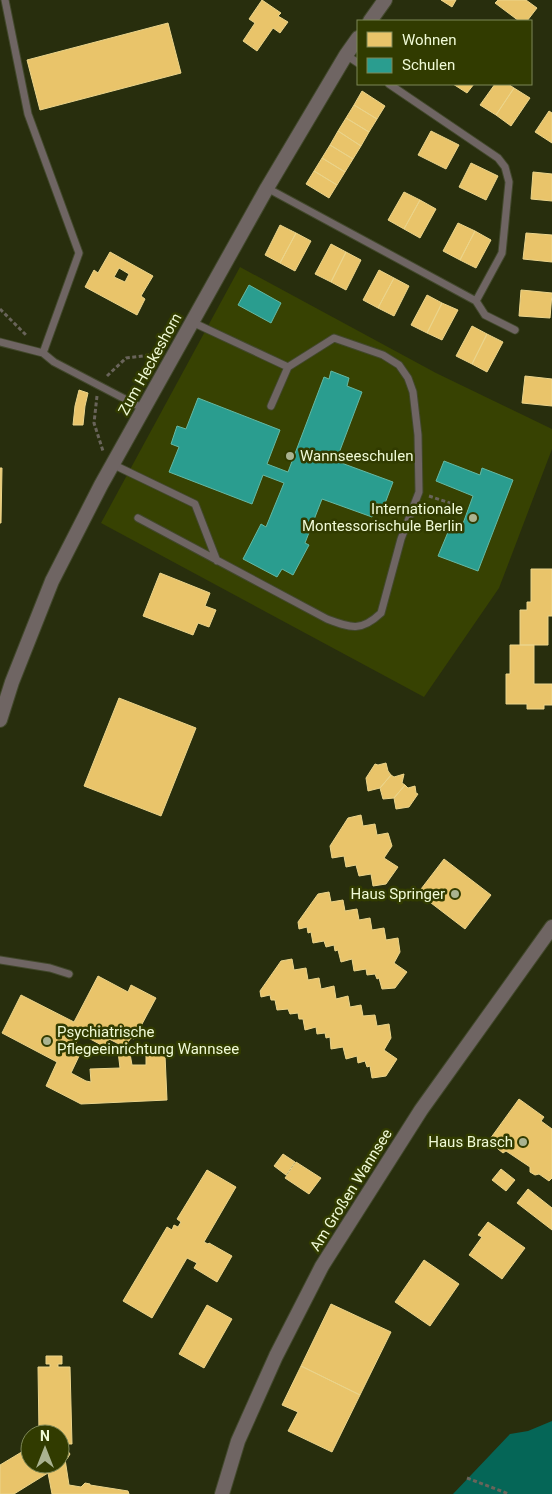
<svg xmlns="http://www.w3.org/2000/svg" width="552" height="1494" viewBox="0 0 552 1494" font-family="Roboto,sans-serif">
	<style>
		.built { fill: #374202 }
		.water { fill: #056657 }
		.homes { fill: #e9c46a; stroke: #ebd48a; fill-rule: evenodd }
		.schools { fill: #2a9d8f; stroke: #65b9a4 }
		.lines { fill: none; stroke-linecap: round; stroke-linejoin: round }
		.lane-casing { stroke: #42482c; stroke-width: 9 }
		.street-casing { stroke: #42482c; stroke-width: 16 }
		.path { stroke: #69645a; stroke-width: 3; stroke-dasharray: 4 2.5; stroke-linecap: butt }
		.lane { stroke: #6f6563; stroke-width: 7 }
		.street { stroke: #6f6563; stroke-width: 14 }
		.poi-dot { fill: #aab390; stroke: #313b00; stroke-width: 2 }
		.labels { text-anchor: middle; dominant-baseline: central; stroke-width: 5; stroke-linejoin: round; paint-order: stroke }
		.street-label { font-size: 15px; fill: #f0fad6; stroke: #313b00 }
		.poi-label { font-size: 15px; fill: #f0fad6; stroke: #313b00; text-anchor: end }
	</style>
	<rect width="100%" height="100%" fill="#282e0d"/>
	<path class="built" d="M240 267 436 373 552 429V449L499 588 424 697 101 523Z"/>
	<path class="water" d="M552 1421V1494H453L510 1434 528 1431Z"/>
	<path class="homes" d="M262 0 281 13 278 16 288 22 280 33 273 28 257 51 243 41 255 23 249 19Z
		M441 0H456L452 7Z
		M498 0H526L537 8 527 21H519L495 3Z
		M168 23 181 73 40 110 27 60Z
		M453 84H474L467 93Z
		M495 84H508L514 88 496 115 480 105Z
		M514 88 530 98 511 126 496 115Z
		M362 91 385 106 377 119 354 105Z
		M354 105 377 119 369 132 346 118Z
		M549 111 552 113V143L535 132Z
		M346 118 369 132 361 146 338 131Z
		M338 131 361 146 353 159 330 145Z
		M431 131 459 145 446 169 418 155Z
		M330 145 353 159 345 172 322 158Z
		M322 158 345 172 337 185 314 171Z
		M471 163 498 176 486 200 459 187Z
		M314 171 337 185 329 198 306 184Z
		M533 172 552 174V201L531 199Z
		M404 192 420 200 404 229 388 220Z
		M420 200 436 209 420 238 404 229Z
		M458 223 475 231 460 260 443 251Z
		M280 225 296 233 280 263 265 255Z
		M475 231 491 240 476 268 460 260Z
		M296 233 311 241 295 271 280 263Z
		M526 233 552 235V262L523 259Z
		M331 244 346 252 331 282 315 274Z
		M110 252 153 276 141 296 145 299 137 315 85 287 94 270 98 273ZM119 268 129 274 125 282 114 277Z
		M346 252 361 260 346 290 331 282Z
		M379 270 394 278 378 308 363 300Z
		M394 278 409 286 394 316 378 308Z
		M521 290 552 293 550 318 519 316Z
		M427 295 442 303 427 333 411 325Z
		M442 303 458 310 442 340 427 333Z
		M472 326 487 334 472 364 456 356Z
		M487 334 503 342 487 372 472 364Z
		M525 376 552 379V406L522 403Z
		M79 390 88 393 85 406 83 425H73L75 406Z
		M0 468H2L1 523H0Z
		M531 569H552V616H548V645H520V610H527V602H531Z
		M160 573 210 593 205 606 216 610 209 627 198 623 193 635 143 616Z
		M510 645H534V684H552V705H544V709H527V704H506V674H510Z
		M119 698 196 728 161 816 84 786Z
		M386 763 388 771 391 775 380 788 368 791 366 778 375 764 378 765Z
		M404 774 402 783 405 785 394 798 383 799 380 788 391 775 394 777Z
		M405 785 408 788 415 786 416 793 418 794 409 807 396 809 394 798Z
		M361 815 363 826 375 824 377 835 388 833 392 846 384 858 398 867 386 884 373 886 371 874 359 876 356 865 346 867 344 856 332 858 330 846 348 818Z
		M444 859 491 895 465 929 418 893Z
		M329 892 331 902 343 900 345 911 357 909 359 920 370 918 372 930 384 928 386 940 398 938 400 952 394 963 407 972 395 988 382 989 379 978 377 979 375 974 367 975 366 969 354 971 352 959 341 962 338 950 335 951 334 945 326 947 324 941 313 943 311 932 308 933 307 927 299 929 298 922 318 894Z
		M292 959 294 970 306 968 308 980 319 978 321 989 334 986 336 999 348 996 350 1007 361 1005 363 1016 375 1015 377 1026 389 1024 391 1038 384 1050 397 1059 386 1076 372 1078 370 1066 367 1067 365 1061 358 1063 357 1056 346 1059 343 1047 331 1049 330 1037 326 1038 325 1033 317 1034 316 1027 305 1030 303 1019H299L298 1013 290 1014 288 1009 277 1010 275 1000H271L270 995 261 997 260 991 281 961Z
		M98 976 128 992 131 985 156 998 134 1039 131 1038 128 1042 132 1065H146V1055H165L167 1100 81 1104 46 1086 57 1062 2 1033 21 995 74 1022ZM81 1034 105 1047 109 1039 117 1043 120 1068 90 1069 91 1082 86 1081 71 1073 80 1054 72 1050Z
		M519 1099 544 1117 541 1121 552 1129V1178L549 1181 539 1174 535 1175 530 1172V1167L506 1151 503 1153 498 1149V1145L490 1139Z
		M283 1154 295 1162 286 1175 274 1166Z
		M296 1162 321 1178 309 1194 285 1178Z
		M501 1169 515 1180 506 1191 492 1180Z
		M207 1170 236 1187 204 1242 208 1244 209 1243 232 1256 217 1282 194 1268 197 1263 187 1258 152 1318 123 1301 167 1227 172 1230 174 1225 178 1227 181 1222 177 1219Z
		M528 1189 552 1208V1230L517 1203Z
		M488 1222 525 1248 502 1279 469 1255 482 1237 478 1235Z
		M424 1260 459 1284 430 1326 395 1302Z
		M331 1304 391 1332 360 1395 301 1366Z
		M207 1305 232 1319 204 1368 179 1354Z
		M46 1356H62V1364H58V1367H70L72 1444H65V1450H67L70 1454 67 1459H65L69 1485 81 1487 85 1483 90 1484V1485L128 1491 129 1494H52L48 1473 14 1494H0V1465L30 1447V1464H60V1434H39L38 1367H50V1364H46Z
		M301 1366 360 1395 332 1452 288 1431 298 1412 282 1405Z"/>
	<path class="schools" d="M249 285 281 303 271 323 238 305Z
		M331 371 349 378 347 386 362 392 336 461 393 482 384 506 377 503 372 517 322 499 305 543 309 545 293 575 282 569 277 577 243 559 261 524 266 527 284 483 263 475 252 504 169 472 179 447 171 444 177 426 186 429 198 398 280 430 267 464 288 472 324 377 329 379Z
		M444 461 480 475 482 468 513 480 478 571 438 556 451 525 461 529 473 496 436 481Z"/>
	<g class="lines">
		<defs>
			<path id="lane" d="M346 55 358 63
				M389 84 498 158 505 167 509 182 502 253 476 301
				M267 188 476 301 485 315 515 330
				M192 322 288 367 271 406
				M0 342 43 353 79 253 28 114 5 0
				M43 353 54 362 144 409
				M112 464 195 504 217 561
				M138 518 327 619C351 628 361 632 381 613L401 539 419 492 418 435 413 392 408 378 399 365 383 355 334 338 288 367
				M0 960 50 968 69 974"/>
			<path id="street" d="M370 21 385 0
				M0 720 12 682 52 581 101 485 267 188 346 55 358 38
				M222 1494 238 1441 276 1356 322 1266 421 1110 552 927"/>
		</defs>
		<use href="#lane" class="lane-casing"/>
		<use href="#street" class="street-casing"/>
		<path class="path" d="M0 309 27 336
			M107 376 126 358 158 354
			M97 396 94 423 103 451
			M429 496 456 505
			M467 1478 509 1494"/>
		<use href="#lane" class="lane"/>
		<use href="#street" class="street"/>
	</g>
	<g class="poi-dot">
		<circle cx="290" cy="456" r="5"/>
		<circle cx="473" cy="518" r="5"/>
		<circle cx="455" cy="894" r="5"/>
		<circle cx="47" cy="1041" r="5"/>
		<circle cx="523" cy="1142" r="5"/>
	</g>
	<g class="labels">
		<g class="street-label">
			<text transform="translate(150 364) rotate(-61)">Zum Heckeshorn</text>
			<text transform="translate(351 1190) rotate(-58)">Am Großen Wannsee</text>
		</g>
		<g class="poi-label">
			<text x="300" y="456" text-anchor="start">Wannseeschulen</text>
			<text x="463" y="509">Internationale<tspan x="463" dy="17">Montessorischule Berlin</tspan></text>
			<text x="445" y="894">Haus Springer</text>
			<text x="57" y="1032" text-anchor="start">Psychiatrische<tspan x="57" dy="17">Pflegeeinrichtung Wannsee</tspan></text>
			<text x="513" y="1142">Haus Brasch</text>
		</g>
	</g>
	<rect x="357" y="20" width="175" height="65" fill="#313b00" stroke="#7d8756"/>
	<rect x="367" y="32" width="25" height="15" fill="#e9c46a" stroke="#7d8756"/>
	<text x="402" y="45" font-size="15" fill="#f0fad6">Wohnen</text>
	<rect x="367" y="58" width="25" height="15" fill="#2a9d8f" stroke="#7d8756"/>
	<text x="402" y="70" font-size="15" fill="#f0fad6">Schulen</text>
	<g transform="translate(45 1449)"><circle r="24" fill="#313b00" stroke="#7d8756"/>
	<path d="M0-4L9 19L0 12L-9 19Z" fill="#aab390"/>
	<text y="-8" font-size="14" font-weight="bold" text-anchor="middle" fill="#f0fad6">N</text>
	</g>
</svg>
